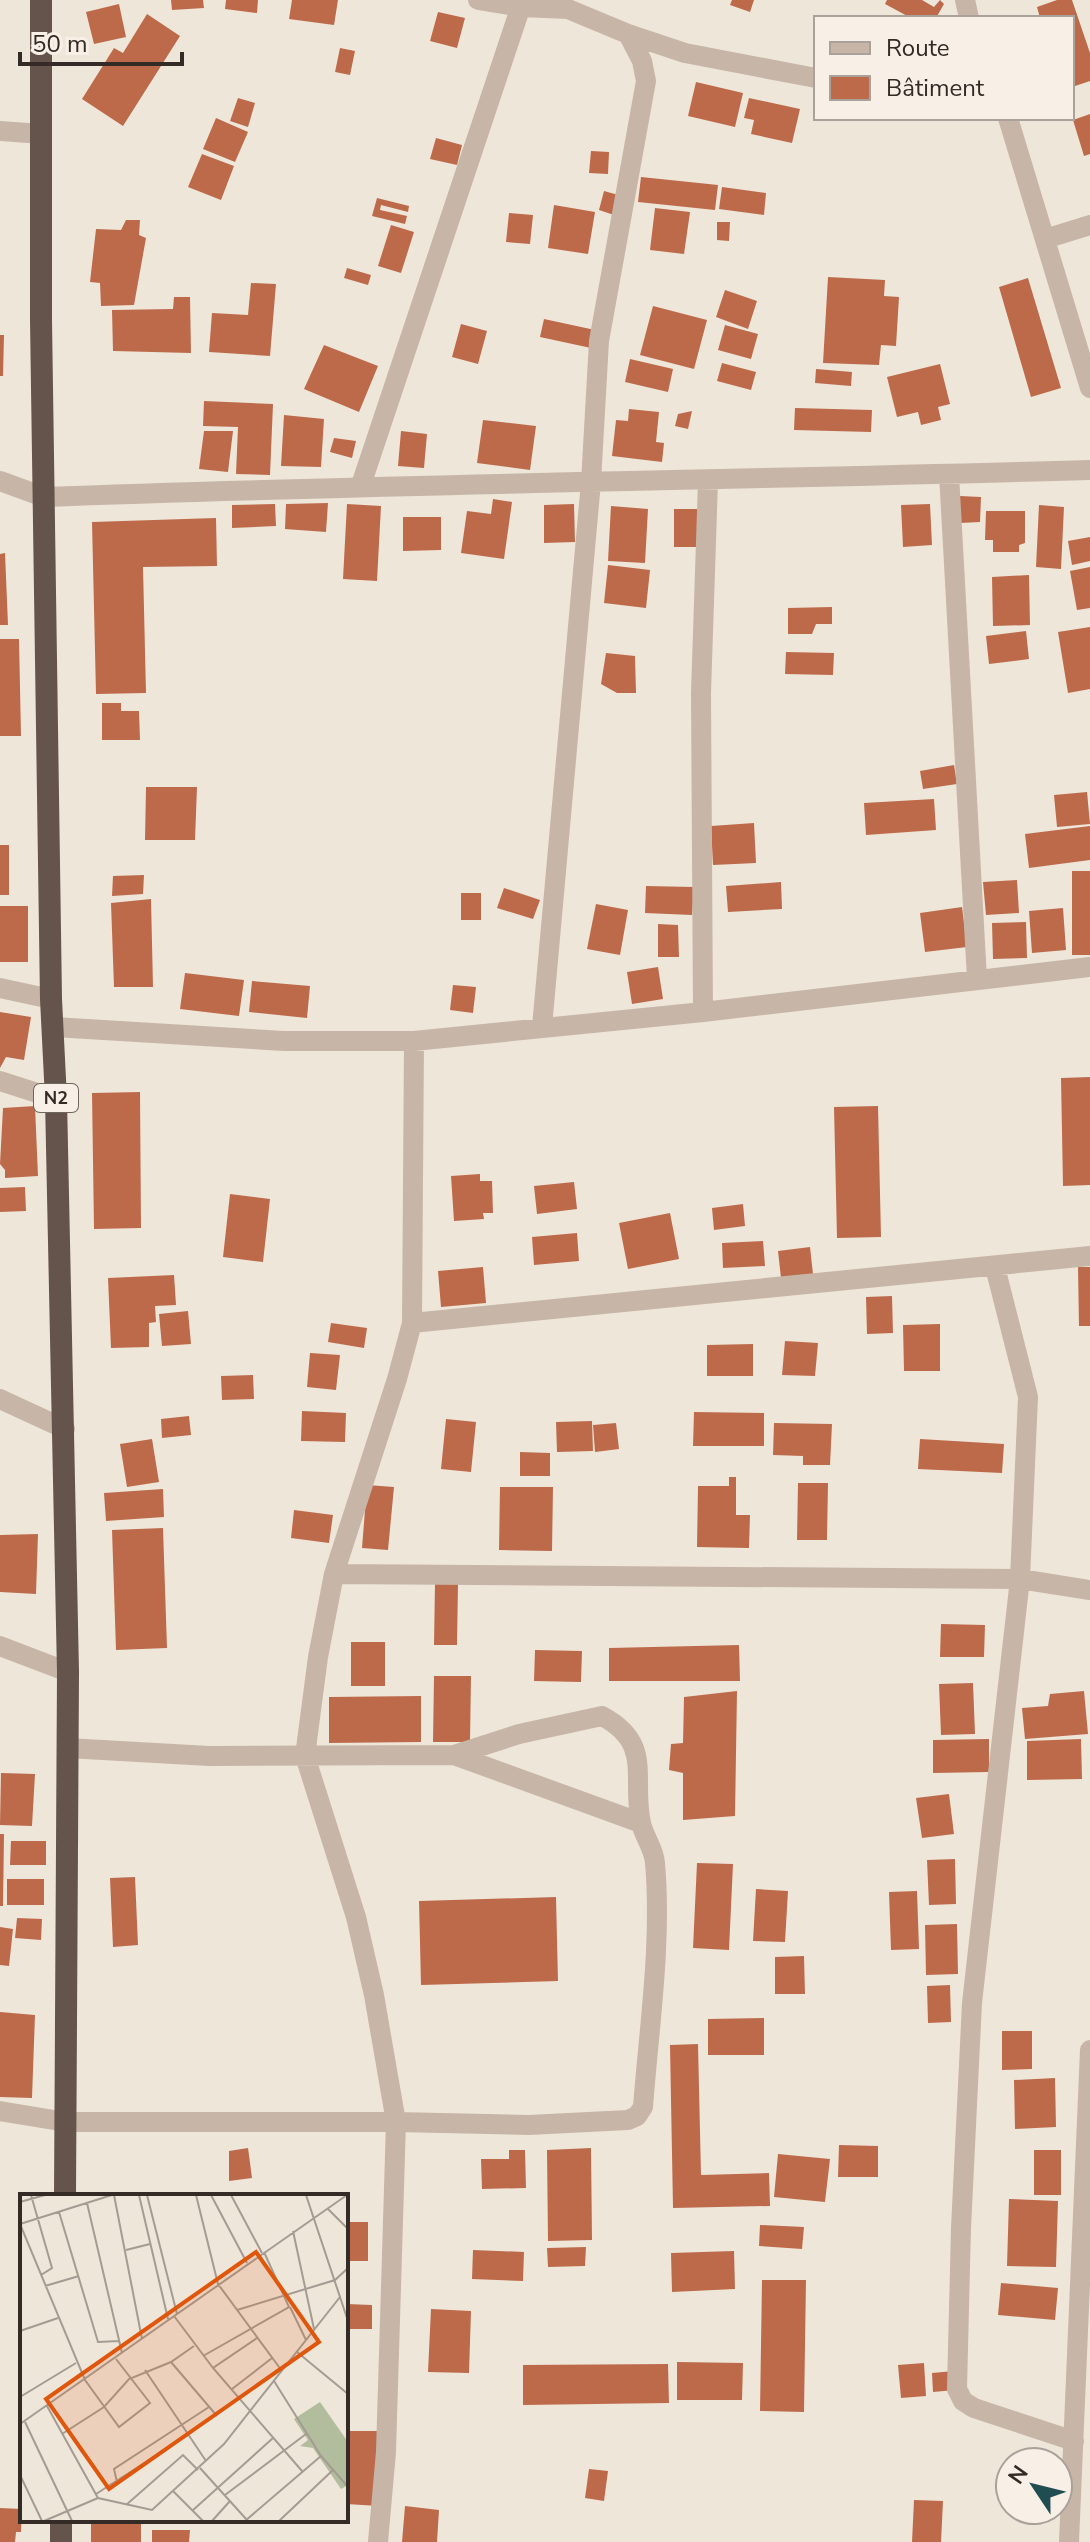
<svg xmlns="http://www.w3.org/2000/svg" width="1090" height="2542" viewBox="0 0 1090 2542" font-family="'Nunito Sans',sans-serif">
	<style>
		.building { fill: #bd6a4b }
		.lines { fill: none; stroke-linecap: round; stroke-linejoin: round }
		.minor { stroke: #c7b6a7; stroke-width: 20 }
		.trunk { stroke: #64544c; stroke-width: 22 }
		.labels { text-anchor: middle; dominant-baseline: central; stroke-width: 6; stroke-linejoin: round; paint-order: stroke }
		.shield { fill: #f8f0e6; stroke: #6f6660; stroke-width: 2 }
		.shield-label { font-size: 18px; font-weight: bold; fill: #342b27 }
		.inset-road { fill: none; stroke: #a49b92; stroke-width: 2 }
		.view { fill: #df570d; fill-opacity: 0.15; stroke: #df570d; stroke-width: 4 }
		.inset-edge { fill: none; stroke: #342b27; stroke-width: 4 }
	</style>
	<rect width="100%" height="100%" fill="#efe6da"/>
	<path class="building" d="M171 0H203L204 8 172 10Z
		M226 0H258L257 13 225 9Z
		M292 0H338L334 25 289 19Z
		M732 0H754L750 12 730 5Z
		M887 0H922L934 7 940 0 944 4 936 18H911L885 4Z
		M1057 0H1072L1090 53V81L1072 87V18H1040L1037 7Z
		M119 4 126 37 94 44 86 12Z
		M438 12 465 18 457 48 430 41Z
		M147 14 180 36 123 126 82 99 114 48 123 53Z
		M340 48 355 51 350 75 335 72Z
		M696 82 743 93 735 127 688 116Z
		M238 98 255 103 248 127 230 121Z
		M749 98 800 109 792 143 751 134 754 120 744 118Z
		M1090 114V154L1084 156 1073 120Z
		M216 118 248 132 235 162 203 149Z
		M436 138 462 145 457 165 430 159Z
		M591 151 609 152 608 174 589 173Z
		M202 154 234 166 221 200 188 187Z
		M641 177 718 185 715 210 638 202Z
		M722 187 766 193 764 215 719 209Z
		M604 191 622 196 617 216 599 210Z
		M377 198 409 206 408 212 381 205 380 210 407 216 405 224 372 216Z
		M554 205 595 212 588 254 548 248Z
		M655 208 690 212 684 254 650 250Z
		M509 213 533 215 530 244 506 242Z
		M126 220H140L139 235 146 238 134 305 101 306 100 283 90 282 96 229 121 230Z
		M717 222H730L729 241 717 240Z
		M391 225 414 232 401 273 378 266Z
		M347 268 371 275 368 285 344 278Z
		M828 277 885 280 884 296 899 297 896 346 881 345 879 365 823 363Z
		M1028 278 1061 388 1031 397 999 287Z
		M251 283 276 284 270 356 209 352 212 313 248 315Z
		M725 290 757 301 748 329 716 317Z
		M174 297H190L191 353 113 351 112 310 173 309Z
		M653 306 707 320 694 369 640 355Z
		M544 319 595 330 591 348 540 337Z
		M461 324 487 331 478 364 452 357Z
		M725 325 758 334 751 359 718 350Z
		M0 335H4L3 376H0Z
		M324 345 378 366 359 412 304 389Z
		M630 359 673 369 668 392 625 382Z
		M722 363 756 372 751 390 717 381Z
		M940 364 950 404 938 407 941 420 921 425 918 412 897 417 887 377Z
		M816 369 852 372 851 386 815 383Z
		M204 401 273 404 270 475 236 474 238 427 203 426Z
		M795 408 872 410 871 432 794 430Z
		M629 409 659 412 656 442 664 443 662 462 612 456 616 420 628 421Z
		M692 411 688 429 675 426 678 414Z
		M284 415 324 419 321 467 281 466Z
		M483 420 536 426 530 470 477 463Z
		M204 431H233L228 472 199 469Z
		M401 431 427 434 424 468 398 466Z
		M334 438 356 441 352 458 330 452Z
		M960 496 981 497 980 522 960 523Z
		M493 499 512 502 504 559 461 553 467 511 491 514Z
		M328 503 326 532 285 529 286 504Z
		M275 504 276 526 232 528V505Z
		M347 504 381 506 377 581 343 579Z
		M574 504 575 542 544 543V505Z
		M930 504 932 545 903 547 901 505Z
		M1039 505 1064 507 1061 569 1036 567Z
		M611 506 648 509 645 563 608 561Z
		M674 509H698V547H674Z
		M986 511H1025V543L1019 545V552H993V540H985Z
		M403 517H441V550L403 551Z
		M216 518 217 566 143 567 146 693 96 694 92 522Z
		M1090 537V561L1072 565 1068 541Z
		M5 553 8 625H0V554Z
		M608 565 650 570 646 608 604 603Z
		M1090 567V608L1077 610 1070 571Z
		M1029 575 1030 625 993 626 992 577Z
		M832 607V624H816L812 634H788V608Z
		M1090 627V689L1068 693 1058 632Z
		M1026 631 1029 659 989 664 986 636Z
		M0 639H19L21 736H0Z
		M786 652 834 653 833 675 785 674Z
		M606 653 635 656 636 693H617L601 684Z
		M102 703H121V711H139L140 740H102Z
		M954 765 957 784 923 789 920 771Z
		M146 787H197L195 840H145Z
		M1087 792 1090 824 1057 827 1054 795Z
		M934 799 936 830 866 835 864 803Z
		M754 823 756 863 713 865 711 826Z
		M1090 826V860L1029 868 1025 834Z
		M0 845H9V895H0Z
		M1072 871H1090V955H1072Z
		M144 875 143 894 112 896 113 876Z
		M1017 880 1019 913 986 915 983 882Z
		M781 882 782 909 728 912 726 886Z
		M646 886 694 887 692 915 645 913Z
		M504 888 540 900 533 919 497 908Z
		M461 893H481V920H461Z
		M151 899 153 987H114L111 903Z
		M596 904 628 910 620 955 587 949Z
		M0 906H28V962H0Z
		M962 907 967 947 925 952 920 913Z
		M1063 908 1066 950 1032 953 1029 911Z
		M1026 922 1027 958 993 959 992 923Z
		M658 924 678 925 679 957H658Z
		M658 967 663 999 632 1004 627 972Z
		M185 973 244 980 239 1016 180 1009Z
		M252 981 310 986 307 1018 249 1012Z
		M453 985 476 987 473 1013 450 1010Z
		M0 1012 31 1017 24 1060 6 1057 0 1068Z
		M1090 1077V1185L1063 1186 1061 1078Z
		M140 1092 141 1228 94 1229 92 1093Z
		M35 1106 38 1176 5 1178V1170L0 1164 3 1108Z
		M878 1106 881 1237 837 1238 834 1107Z
		M480 1174V1181H492L493 1213H483L484 1219 454 1221 451 1176Z
		M574 1182 577 1209 537 1214 534 1186Z
		M25 1187 26 1211 0 1212V1188Z
		M230 1194 270 1199 263 1262 223 1257Z
		M743 1204 745 1226 714 1230 712 1208Z
		M670 1213 679 1259 628 1269 619 1223Z
		M577 1233 579 1261 534 1265 532 1237Z
		M763 1241 765 1266 723 1268 722 1243Z
		M810 1247 813 1274 781 1278 778 1251Z
		M483 1267 486 1303 441 1307 438 1271Z
		M1078 1267H1090V1326H1079Z
		M174 1275 176 1305 155 1306 156 1322 149 1323V1347L111 1348 108 1278Z
		M892 1296 893 1333 867 1334 866 1297Z
		M188 1311 191 1344 162 1346 159 1314Z
		M331 1323 367 1328 364 1348 328 1342Z
		M940 1324V1371H904L903 1325Z
		M785 1341 818 1343 815 1376 782 1375Z
		M753 1344V1376H707V1345Z
		M310 1353 340 1355 336 1390 307 1387Z
		M253 1375 254 1399 222 1400 221 1376Z
		M302 1411 346 1413 345 1442 301 1441Z
		M694 1412 764 1413V1446H693Z
		M189 1416 191 1435 162 1438 161 1419Z
		M446 1419 476 1422 471 1472 441 1469Z
		M592 1421 593 1451 557 1452 556 1422Z
		M616 1423 619 1449 595 1452 593 1425Z
		M774 1423 832 1424 830 1465H803V1456L773 1455Z
		M152 1439 159 1482 127 1487 120 1444Z
		M920 1439 1004 1444 1002 1473 918 1469Z
		M520 1452 550 1453V1476H520Z
		M729 1477H736V1515H750L749 1548 697 1547 698 1486H729Z
		M798 1483H828L827 1540H797Z
		M367 1485 394 1487 388 1550 362 1548Z
		M500 1487H553L552 1551 499 1550Z
		M163 1489 164 1517 106 1521 104 1493Z
		M294 1510 333 1515 329 1543 291 1538Z
		M163 1528 167 1648 116 1650 112 1530Z
		M38 1534 36 1594 0 1592V1535Z
		M435 1583 458 1584 457 1645H434Z
		M941 1624 985 1625 984 1657H940Z
		M351 1642H385V1686H351Z
		M739 1645 740 1681H609V1648Z
		M535 1650 582 1651 581 1682 534 1681Z
		M434 1676H471L470 1742H433Z
		M973 1683 975 1734 941 1735 939 1684Z
		M737 1691 735 1816 683 1820V1773L669 1770 671 1744 683 1743 684 1697Z
		M1084 1691 1088 1734 1025 1739 1022 1708 1048 1706 1050 1694Z
		M421 1696V1742L329 1743V1697Z
		M989 1739V1772L933 1773V1740Z
		M1081 1739 1082 1779 1027 1780V1741Z
		M1 1773 35 1774 32 1826 0 1825Z
		M949 1794 954 1834 922 1838 916 1798Z
		M0 1834H4L3 1906H0Z
		M11 1841H46V1865H10Z
		M955 1859 956 1904 929 1905 927 1860Z
		M697 1863 733 1864 729 1950 693 1948Z
		M135 1877 138 1945 113 1947 110 1878Z
		M7 1879H44V1905H7Z
		M756 1889 788 1891 785 1942 753 1941Z
		M917 1891 919 1949 891 1950 889 1892Z
		M556 1897 558 1981 421 1985 419 1901Z
		M17 1918 42 1919 41 1940 15 1938Z
		M957 1924 958 1974 926 1975 925 1925Z
		M0 1927 13 1929 9 1966 0 1965Z
		M804 1956 805 1994H775V1957Z
		M950 1985 951 2022 928 2023 927 1986Z
		M0 2012 35 2015 32 2098 0 2097Z
		M764 2018V2055H708V2019Z
		M1002 2031H1032V2069L1002 2070Z
		M698 2044 701 2175 769 2173 770 2206 673 2208 670 2045Z
		M1055 2078 1056 2127 1015 2129 1014 2080Z
		M839 2145 878 2146V2177H838Z
		M248 2148 252 2178 229 2181V2151Z
		M591 2148 592 2240 548 2241 547 2150Z
		M509 2150H525L526 2188 482 2189 481 2159H509Z
		M1034 2150H1061V2195H1034Z
		M778 2154 830 2159 825 2202 774 2197Z
		M1009 2199 1058 2201 1056 2267 1007 2266Z
		M346 2222H368V2261H346Z
		M760 2225 804 2227 802 2249 759 2246Z
		M586 2247 585 2266 548 2267 547 2248Z
		M473 2250 524 2252 523 2281 472 2279Z
		M734 2251 735 2289 672 2292 671 2253Z
		M762 2280H806L804 2412 760 2411Z
		M1001 2283 1058 2288 1055 2320 998 2315Z
		M346 2304 372 2305V2329H346Z
		M431 2309 471 2311 469 2373 428 2372Z
		M677 2362 743 2363 742 2400H677Z
		M924 2363 926 2396 901 2398 898 2365Z
		M668 2364 669 2403 523 2405V2365Z
		M954 2371 955 2390 933 2392 932 2373Z
		M346 2431H383L379 2506 346 2504Z
		M589 2469 608 2471 604 2501 585 2498Z
		M914 2500 943 2501 941 2542H912Z
		M405 2506 439 2510 437 2542H402Z
		M0 2508 22 2509 21 2532H16L15 2542H0Z
		M91 2520H141V2542H91Z
		M152 2530H190L189 2542H152Z"/>
	<g class="lines">
		<path class="minor" d="M478 0 521 7 568 9 628 34 642 61 646 81 599 341 591 482 542 1027
			M965 0 969 18
			M628 34 685 53 816 78
			M1008 118 1090 388
			M0 131 42 134
			M1045 239 1090 225
			M949 474 977 979
			M0 481 44 497C392 484 741 480 1090 470
			M708 481 701 693 703 1012 1090 967
			M361 485 523 0
			M0 988 51 999
			M54 1027 284 1041H414L703 1012
			M0 1081 56 1099
			M995 1267 1028 1397 1020 1579 972 2003 961 2228 957 2389 963 2401 974 2408 1074 2441
			M412 1323 1090 1256
			M0 1399 65 1429
			M334 1574 1020 1579 1090 1590
			M0 1646 68 1672
			M454 1755 641 1823
			M0 2111 66 2122H396L529 2125 628 2120 637 2116 643 2107C649 2027 662 1943 655 1863 654 1848 644 1837 641 1823 631 1777 654 1744 602 1716L519 1734 454 1755 209 1756 67 1748
			M378 2542 386 2452 396 2122 374 1995 356 1917 305 1756 318 1657 334 1574 397 1379 412 1323 414 1041
			M1069 2542 1090 2050"/>
		<path class="trunk" d="M41 0V320L51 999 56 1099 68 1672 65 2196
			M61 2542V2520"/>
	</g>
	<g class="labels">
		<rect class="shield" x="34" y="1084" width="44" height="28" rx="6"/>
		<g class="shield-label">
			<text x="56" y="1098">N2</text>
		</g>
	</g>
	<g transform="translate(20 2194)">
		<rect width="328" height="328" fill="#efe6da"/>
		<path d="M300 208 328 248V291L321 295 293 254 280 252 288 246 274 225Z" fill="#b1bd9c"/>
		<path class="inset-road" d="M11 1 32 74 21 81M94 1 122 145M119 1 148 125M127 1 157 120M176 1 198 90 262 177M191 1 227 69M211 1 242 59M286 1 328 127M0 8 25 1M67 9 102 159M308 15 328 35M39 18 78 148 99 147M0 30 65 186 99 233 130 209 96 165M0 30 92 1M273 37 294 135M106 56 130 50M25 92 59 82M270 113 286 146M217 116 315 86 328 74M154 122 193 174M0 137 38 124M237 144 193 174 282 277M277 158 328 200M183 162 269 113 244 58M151 168 197 222M125 176 186 267M254 187 301 262 328 293M212 195 252 164M0 203 56 169M27 212 78 304 132 316 204 250 320 103M5 228 52 327M0 230 327 1M42 240 84 213 109 185 151 168 174 152M180 274 227 326M0 281 22 327M97 288 94 275 189 213M153 297 183 327M76 300 168 241M205 301 286 240M106 311 163 261 178 276M172 317 253 244M24 327 78 304M192 327 210 307M225 327 301 262M259 327 313 276"/>
		<path class="view" d="M236 58 299 148 89 295 26 205Z"/>
		<rect width="328" height="328" class="inset-edge"/>
	</g>
	<rect x="814" y="16" width="260" height="104" fill="#f8f0e6" stroke="#aaa19a" stroke-width="2"/>
	<rect x="830" y="42" width="40" height="12" fill="#c7b6a7" stroke="#aaa19a" stroke-width="2"/>
	<text x="886" y="56" font-size="24" fill="#342b27">Route</text>
	<rect x="830" y="76" width="40" height="24" fill="#bd6a4b" stroke="#aaa19a" stroke-width="2"/>
	<text x="886" y="96" font-size="24" fill="#342b27">Bâtiment</text>
	<g transform="translate(1034 2486) rotate(305)"><circle r="38" fill="#f8f0e6" stroke="#aaa19a" stroke-width="2"/>
	<path d="M0-6L14 30L0 20L-14 30Z" fill="#204d52"/>
	<text y="-12" font-size="22" font-weight="bold" text-anchor="middle" fill="#342b27">N</text>
	</g>
	<path d="M20 52v12h162v-12" fill="none" stroke="#342b27" stroke-width="4"/>
	<text x="32" y="52" font-size="24" fill="#342b27" stroke="#f8f0e6" stroke-width="6" paint-order="stroke">50 m</text>
</svg>
